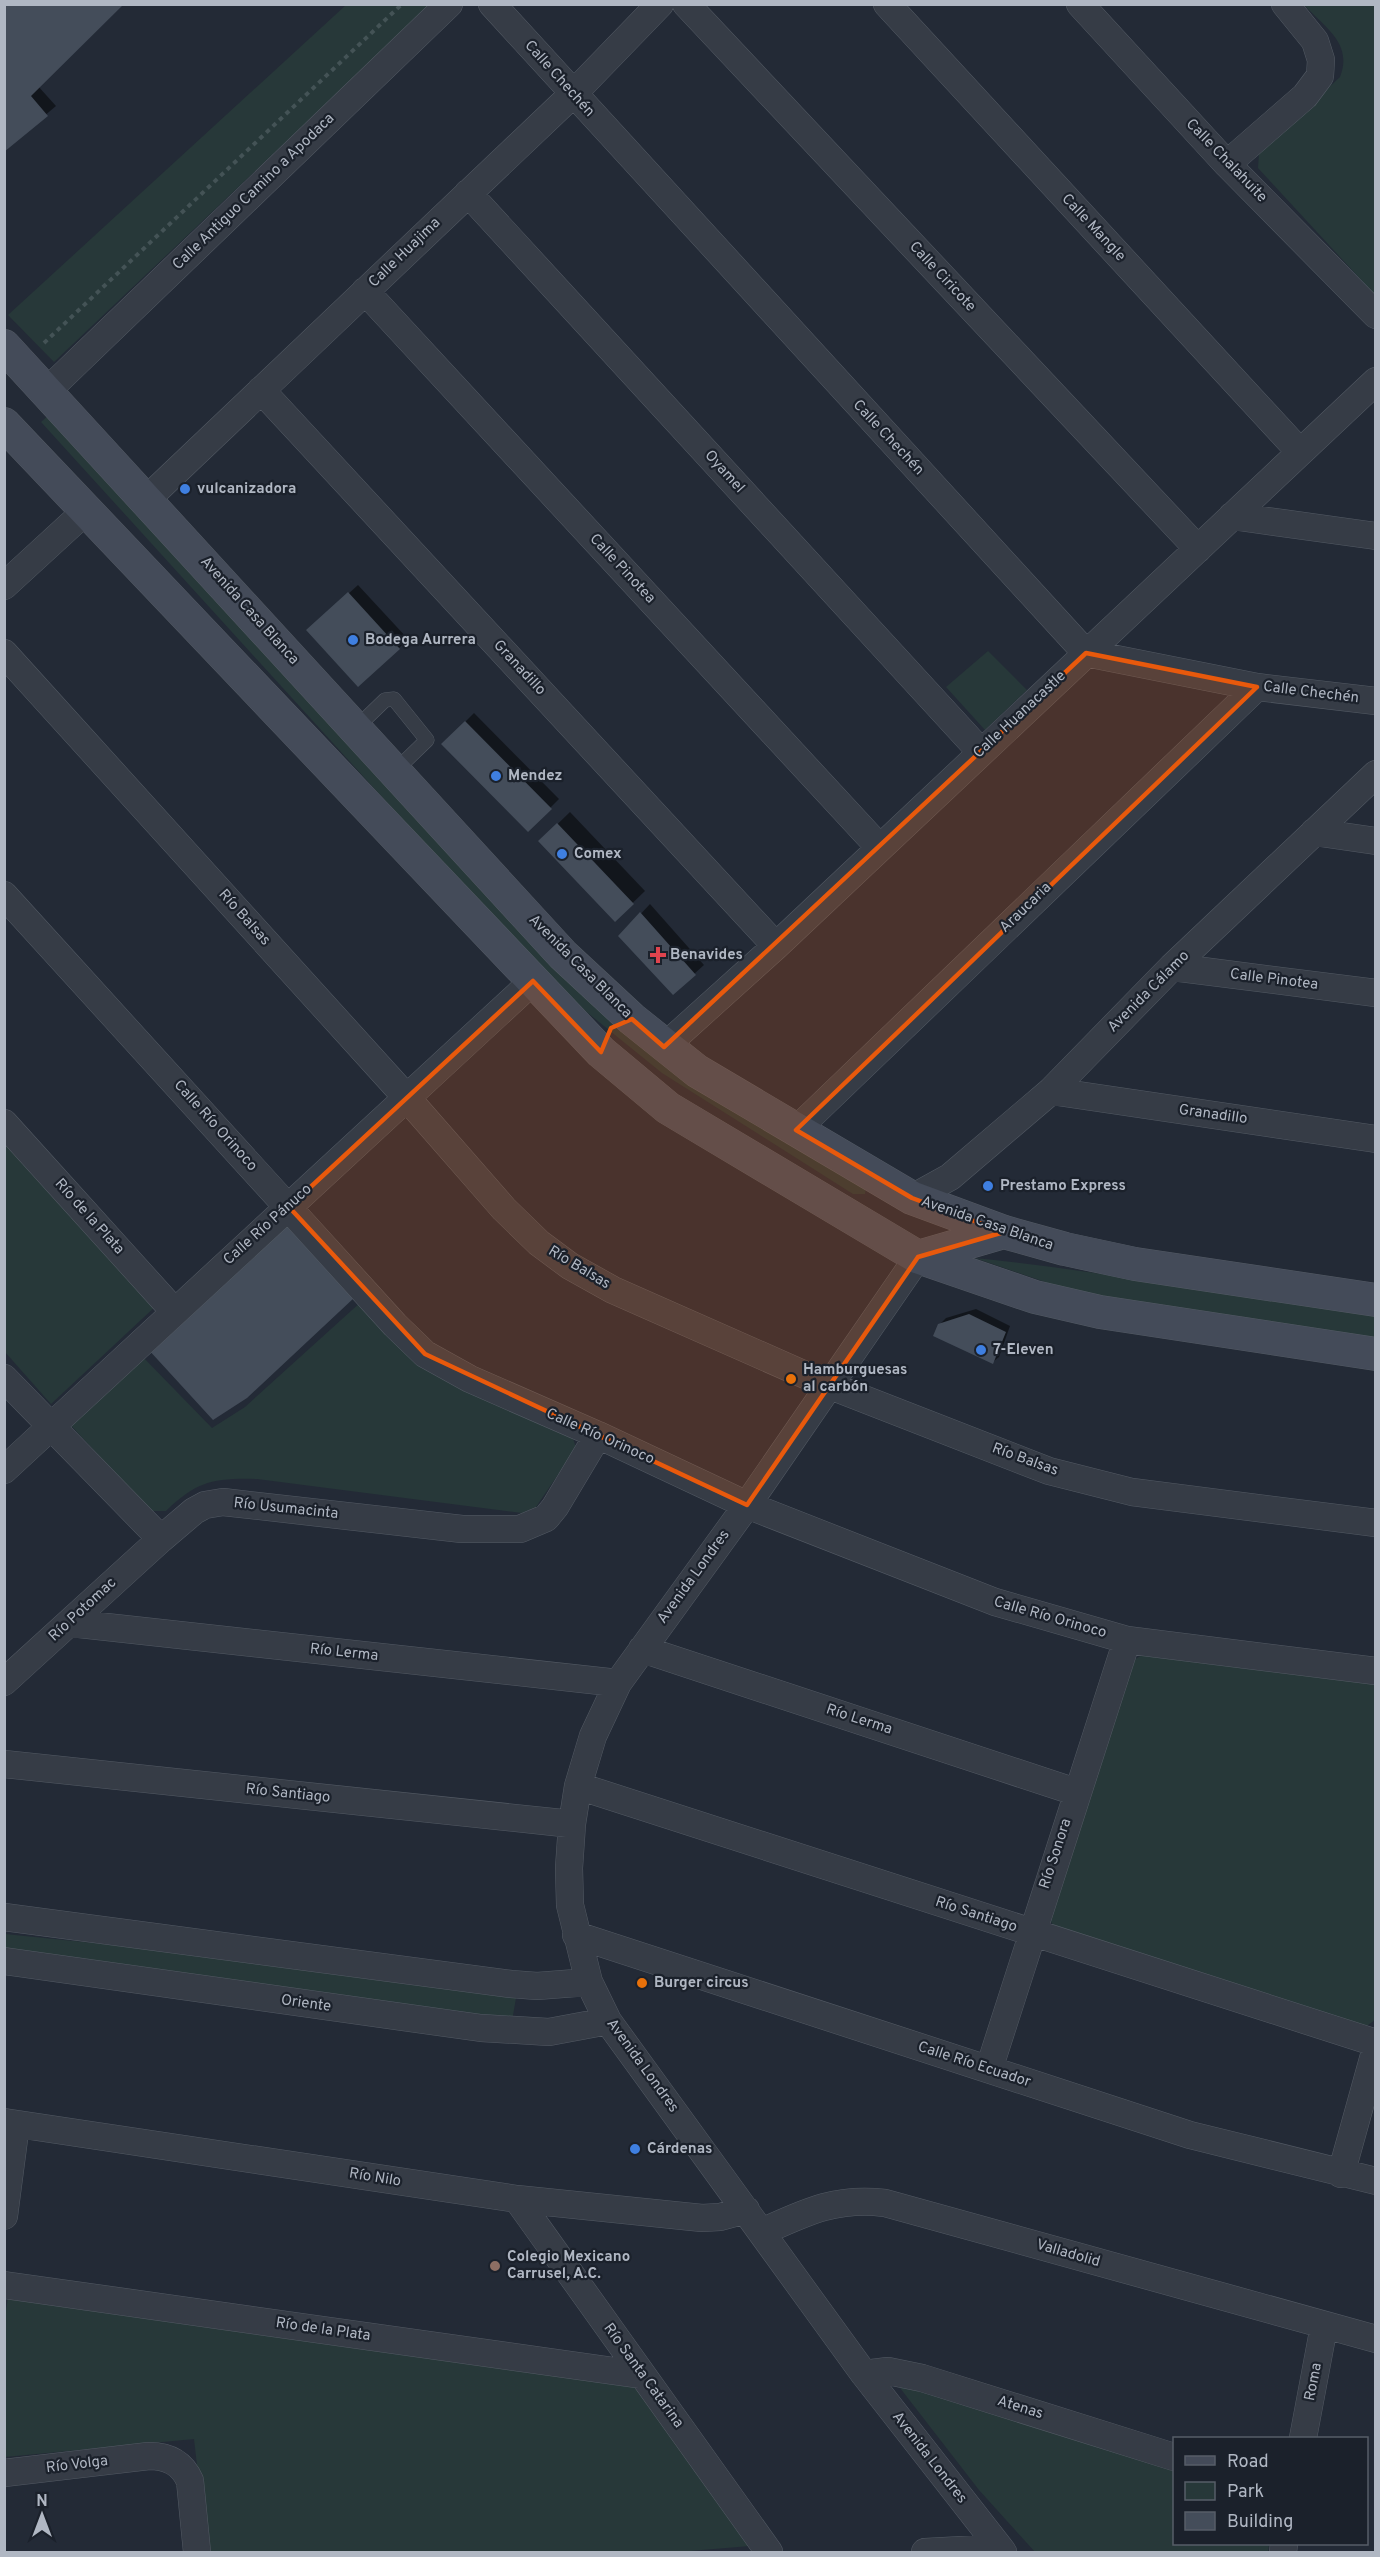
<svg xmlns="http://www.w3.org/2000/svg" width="1380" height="2557" viewBox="0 0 1380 2557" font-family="Overpass,sans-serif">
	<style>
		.green { fill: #273839 }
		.shadow { fill: #0007 }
		.building { fill: #444d5a }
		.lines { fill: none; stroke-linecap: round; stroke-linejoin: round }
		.lane-casing { stroke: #535a64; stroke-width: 15 }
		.street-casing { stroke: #535a64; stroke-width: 28 }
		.secondary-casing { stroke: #535a64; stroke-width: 34 }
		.path { stroke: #445356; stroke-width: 4; stroke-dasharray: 4.5 4.5; stroke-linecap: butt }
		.lane { stroke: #363c46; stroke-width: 14 }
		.street { stroke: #363c46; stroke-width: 27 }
		.secondary { stroke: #444b59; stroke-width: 33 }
		.marked { fill: #e8590c; fill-opacity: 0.2; stroke: #e8590c; stroke-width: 4.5; stroke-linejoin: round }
		.shop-dot { fill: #3f7fe0; stroke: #1b212b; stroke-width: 2 }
		.health-dot { fill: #e0444e; stroke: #1b212b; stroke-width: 2 }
		.food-dot { fill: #e8710a; stroke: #1b212b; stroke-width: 2 }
		.education-dot { fill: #8d6e63; stroke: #1b212b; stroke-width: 2 }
		.labels { text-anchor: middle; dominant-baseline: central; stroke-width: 4.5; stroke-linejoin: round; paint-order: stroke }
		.street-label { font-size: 15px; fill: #b0b7c3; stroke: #1b212b }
		.poi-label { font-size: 15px; font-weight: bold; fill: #b0b7c3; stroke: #1b212b; text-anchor: start }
	</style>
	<rect width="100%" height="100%" fill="#232a36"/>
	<path class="green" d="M346 5H430L54 362 8 315Z
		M1304 5H1375V295L1258 168 1259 153 1340 77C1353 44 1326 28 1304 5Z
		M51 413 573 982 866 1185 865 1194H853L662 1073 552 984 41 422Z
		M988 651 1027 690 985 730 946 687Z
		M4 1135 158 1304 51 1404 5 1352Z
		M975 1258C1109 1272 1242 1297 1375 1314V1340L1083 1295Z
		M362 1301 572 1435 576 1448 536 1507 522 1513 257 1479C214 1478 197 1481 166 1511H150L64 1418 139 1353 212 1428 245 1407Z
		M1144 1654 1375 1684V2020L1360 2031 1056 1930 1049 1918 1132 1661Z
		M5 1934 429 1977 516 1998 511 2027 5 1955Z
		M8 2297 635 2383 750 2546 678 2552H207L194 2439 5 2457 4 2324Z
		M890 2375 1174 2469V2544H1269L1268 2552H1035L979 2490Z"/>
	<path class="shadow" d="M4 4 38 86 56 106 4 150Z
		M358 585 408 639 399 648 317 622Z
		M474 713 559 799 528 830 443 744Z
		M570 812 645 891 615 920 540 841Z
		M650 904 704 965 673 993 620 936Z
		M976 1309 1010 1326 999 1357 993 1362 940 1324 946 1318Z"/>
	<path class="building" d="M4 4H124L31 96 48 116 4 152Z
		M348 592 400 649 358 687 306 630Z
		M465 721 552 809 528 832 441 744Z
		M557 823 634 904 615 922 538 841Z
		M640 912 696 975 673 995 618 936Z
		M289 1222 355 1297 247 1398 213 1420 147 1348Z
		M969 1314 1006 1332 993 1364 933 1336 938 1324Z"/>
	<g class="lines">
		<defs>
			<path id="lane" d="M356 728 385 700 394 699 427 740 395 771"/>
			<path id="street" d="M492 4 1086 653 1257 687 1376 701
				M686 4 1198 549
				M887 4 1300 452
				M1080 4 1227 164 1376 315
				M1227 164 1305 96 1320 76 1321 60 1315 41 1285 4
				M468 193 981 752
				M365 291 880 848
				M261 390 776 946
				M46 392 449 4
				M147 499 573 94 660 4
				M1232 516 1376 536
				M4 586 88 509
				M4 653 407 1098 504 1209 539 1243 570 1266 613 1290 828 1385 1049 1471 1132 1492 1376 1523
				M1314 832 1376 841
				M4 895 395 1325 425 1354 470 1379 598 1435 747 1505 995 1602 1127 1640 1376 1671
				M1172 967 1376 993
				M664 1047 776 946 1376 381
				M1051 1091 1376 1139
				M4 1123 174 1311
				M796 1130 1257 687
				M912 1198 950 1177 1051 1091 1172 967 1376 774
				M918 1257 747 1505 618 1683 593 1736 578 1786 572 1824 569 1868 570 1905 589 1982 608 2021 864 2374 1003 2552
				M4 1378 161 1539
				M4 1470 533 981
				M70 1623 618 1683
				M642 1649 1076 1792
				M4 1682 161 1539 194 1511 205 1505 223 1502 462 1529H520L546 1518 555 1507 598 1435
				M4 1764 572 1824
				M578 1786 1376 2043
				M4 1917 511 1984 537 1986 589 1982
				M576 1935 1190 2135 1376 2181
				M4 1961 481 2028 549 2032 608 2021
				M989 2069 1127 1640
				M4 2122 517 2199 702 2218 720 2217 746 2210
				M1341 2174 1376 2048
				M517 2199 769 2552
				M4 2216 16 2124
				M762 2232C806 2212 836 2197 885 2203L1376 2339
				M4 2285 642 2375
				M864 2374 888 2371 922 2378 1174 2457
				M1303 2438 1324 2326
				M4 2473 149 2456C168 2456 182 2463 190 2481L197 2552
				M925 2552 999 2548
				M1283 2552 1284 2544"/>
			<path id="secondary" d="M4 346 563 955 632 1019 697 1071 912 1198 1004 1232 1065 1249 1135 1264 1376 1300
				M4 424 601 1052 668 1108 918 1257 1035 1297 1100 1312 1376 1354
				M918 1257 1004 1232"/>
		</defs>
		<use href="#lane" class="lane-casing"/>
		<use href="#street" class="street-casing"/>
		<use href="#secondary" class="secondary-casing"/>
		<path class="path" d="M44 343 402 4"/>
		<use href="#lane" class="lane"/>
		<use href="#street" class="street"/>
		<use href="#secondary" class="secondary"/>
	</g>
	<path class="marked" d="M1086 653 1257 687 796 1130 912 1198 1004 1232 918 1257 747 1505 425 1354 289 1207 533 981 601 1052 611 1028 632 1019 664 1047Z"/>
	<g class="shop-dot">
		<circle cx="185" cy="489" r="6"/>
		<circle cx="353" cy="640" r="6"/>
		<circle cx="496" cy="776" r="6"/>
		<circle cx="562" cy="854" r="6"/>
		<circle cx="988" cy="1186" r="6"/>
		<circle cx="981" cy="1350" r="6"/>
		<circle cx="635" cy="2149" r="6"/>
	</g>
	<path class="health-dot" d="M655 946h6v6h6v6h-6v6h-6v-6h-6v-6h6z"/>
	<g class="food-dot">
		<circle cx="791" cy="1379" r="6"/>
		<circle cx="642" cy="1983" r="6"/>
	</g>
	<circle class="education-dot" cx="495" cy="2266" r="6"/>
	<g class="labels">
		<g class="street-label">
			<text transform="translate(559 79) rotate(48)">Calle Chechén</text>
			<text transform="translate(1226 161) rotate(46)">Calle Chalahuite</text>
			<text transform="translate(254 192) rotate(-44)">Calle Antiguo Camino a Apodaca</text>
			<text transform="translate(1093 228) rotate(47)">Calle Mangle</text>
			<text transform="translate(405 253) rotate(-44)">Calle Huajima</text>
			<text transform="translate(942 277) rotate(47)">Calle Ciricote</text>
			<text transform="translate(888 438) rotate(47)">Calle Chechén</text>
			<text transform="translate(724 472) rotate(48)">Oyamel</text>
			<text transform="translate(622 569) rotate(47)">Calle Pinotea</text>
			<text transform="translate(249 611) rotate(48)">Avenida Casa Blanca</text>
			<text transform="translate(519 668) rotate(47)">Granadillo</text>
			<text transform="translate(1311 693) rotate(7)">Calle Chechén</text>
			<text transform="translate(1020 715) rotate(-43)">Calle Huanacastle</text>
			<text transform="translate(1026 908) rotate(-44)">Araucaria</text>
			<text transform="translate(244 918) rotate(48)">Río Balsas</text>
			<text transform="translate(580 967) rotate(45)">Avenida Casa Blanca</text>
			<text transform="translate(1274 980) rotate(7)">Calle Pinotea</text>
			<text transform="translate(1149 992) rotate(-45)">Avenida Cálamo</text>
			<text transform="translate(1213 1115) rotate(8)">Granadillo</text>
			<text transform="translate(215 1126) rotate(48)">Calle Río Orinoco</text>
			<text transform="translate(89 1217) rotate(48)">Río de la Plata</text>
			<text transform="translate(987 1224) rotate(19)">Avenida Casa Blanca</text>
			<text transform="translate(268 1225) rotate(-42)">Calle Río Pánuco</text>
			<text transform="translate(579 1268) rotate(31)">Río Balsas</text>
			<text transform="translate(600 1437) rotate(24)">Calle Río Orinoco</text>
			<text transform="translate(1025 1460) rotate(20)">Río Balsas</text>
			<text transform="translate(286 1509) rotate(6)">Río Usumacinta</text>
			<text transform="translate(694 1577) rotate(-54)">Avenida Londres</text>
			<text transform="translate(83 1610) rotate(-43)">Río Potomac</text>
			<text transform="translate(1050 1618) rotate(16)">Calle Río Orinoco</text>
			<text transform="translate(344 1653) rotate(6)">Río Lerma</text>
			<text transform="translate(859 1720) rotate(18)">Río Lerma</text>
			<text transform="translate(288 1794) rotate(6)">Río Santiago</text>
			<text transform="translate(1056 1854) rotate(-72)">Río Sonora</text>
			<text transform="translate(976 1915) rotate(18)">Río Santiago</text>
			<text transform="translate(306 2004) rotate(8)">Oriente</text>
			<text transform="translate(974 2065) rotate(18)">Calle Río Ecuador</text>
			<text transform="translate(642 2066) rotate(54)">Avenida Londres</text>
			<text transform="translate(375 2178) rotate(9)">Río Nilo</text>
			<text transform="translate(1068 2254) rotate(16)">Valladolid</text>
			<text transform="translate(323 2330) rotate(8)">Río de la Plata</text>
			<text transform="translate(643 2376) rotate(54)">Río Santa Catarina</text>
			<text transform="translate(1314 2382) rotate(-79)">Roma</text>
			<text transform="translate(1020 2408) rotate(17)">Atenas</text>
			<text transform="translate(929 2458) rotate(52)">Avenida Londres</text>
			<text transform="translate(77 2465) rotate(-7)">Río Volga</text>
		</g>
		<g class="poi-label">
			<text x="197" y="489">vulcanizadora</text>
			<text x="365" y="640">Bodega Aurrera</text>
			<text x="508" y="776">Mendez</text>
			<text x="574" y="854">Comex</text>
			<text x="670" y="955">Benavides</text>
			<text x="1000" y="1186">Prestamo Express</text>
			<text x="993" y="1350">7-Eleven</text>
			<text x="803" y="1370">Hamburguesas<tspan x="803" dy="17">al carbón</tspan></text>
			<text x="654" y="1983">Burger circus</text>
			<text x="647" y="2149">Cárdenas</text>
			<text x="507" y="2257">Colegio Mexicano<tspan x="507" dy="17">Carrusel, A.C.</tspan></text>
		</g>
	</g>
	<rect width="1380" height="2557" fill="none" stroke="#b0b7c3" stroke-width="12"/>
	<rect x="1173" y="2437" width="195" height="108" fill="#1b212b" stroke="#575d68" stroke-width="1.5"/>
	<rect x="1185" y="2456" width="30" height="9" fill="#444b59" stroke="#575d68" stroke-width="1.5"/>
	<text x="1227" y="2467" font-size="18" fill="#b0b7c3">Road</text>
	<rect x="1185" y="2482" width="30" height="18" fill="#273839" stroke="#575d68" stroke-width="1.5"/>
	<text x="1227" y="2497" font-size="18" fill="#b0b7c3">Park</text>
	<rect x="1185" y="2512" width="30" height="18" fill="#444d5a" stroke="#575d68" stroke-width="1.5"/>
	<text x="1227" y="2527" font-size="18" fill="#b0b7c3">Building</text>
	<g transform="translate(42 2515)" stroke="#1b212b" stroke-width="4.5" paint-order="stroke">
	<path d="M0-4.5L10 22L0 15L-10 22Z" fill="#b0b7c3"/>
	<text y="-9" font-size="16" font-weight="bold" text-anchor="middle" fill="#b0b7c3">N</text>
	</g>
</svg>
